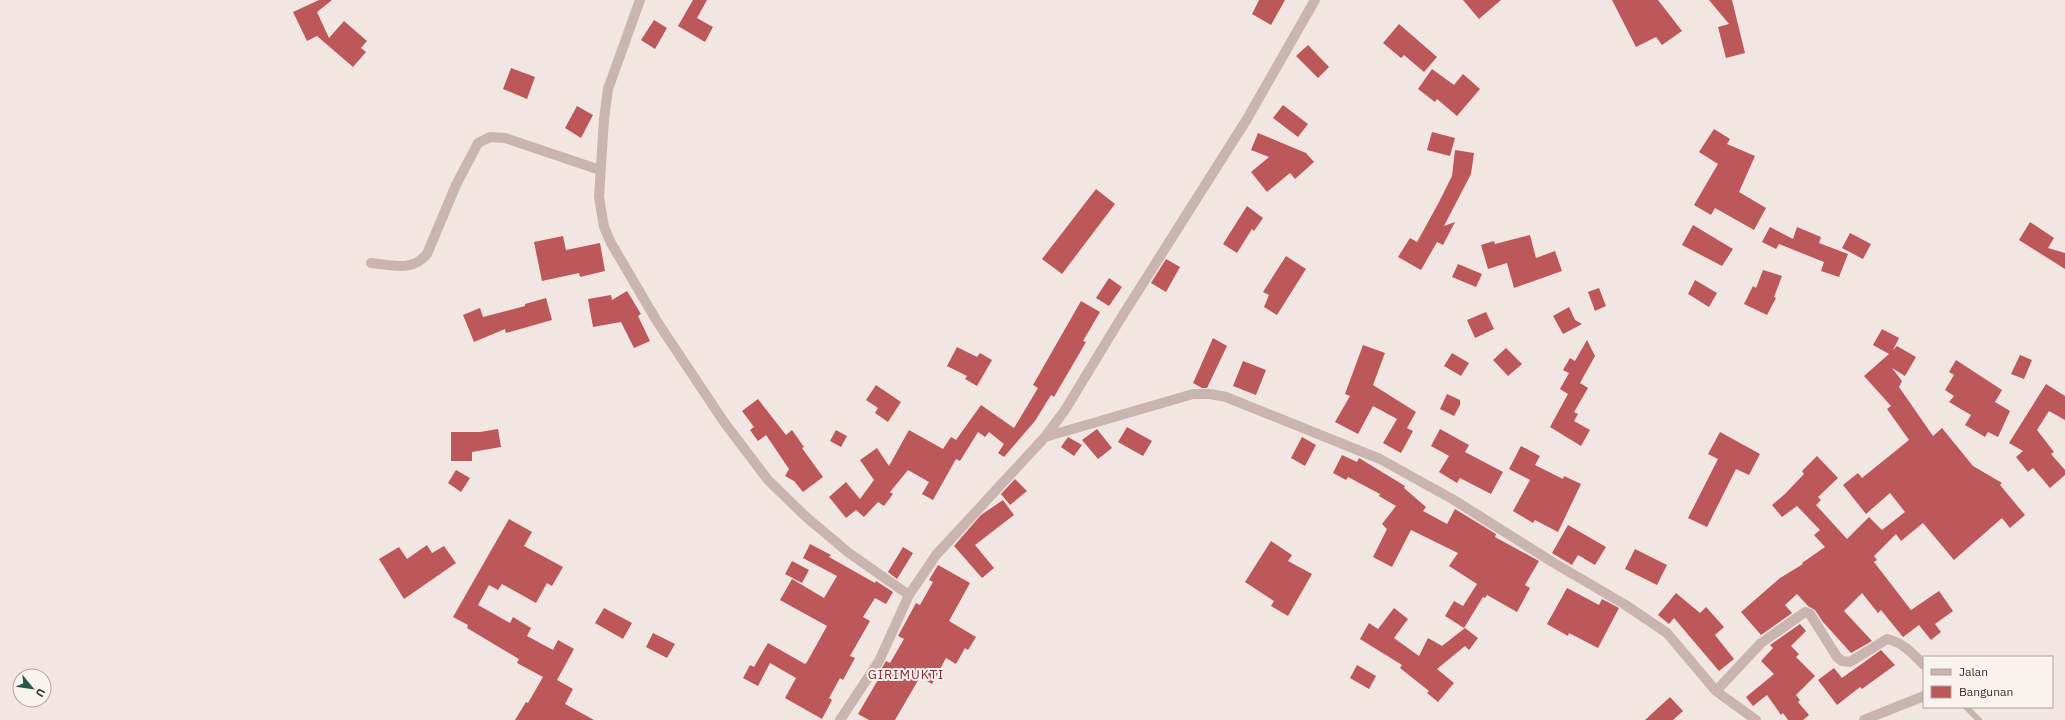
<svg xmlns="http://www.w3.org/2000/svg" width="2065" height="720" viewBox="0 0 2065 720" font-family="'IBM Plex Sans',sans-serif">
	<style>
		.building { fill: #bc575a }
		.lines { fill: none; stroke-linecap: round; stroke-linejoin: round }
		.service { stroke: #cab4af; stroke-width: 6 }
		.minor { stroke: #cab4af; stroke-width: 10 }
		.labels { text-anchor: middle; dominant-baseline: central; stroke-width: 4; stroke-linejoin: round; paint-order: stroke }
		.quarter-label { font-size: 13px; letter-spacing: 1px; fill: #812c2f; stroke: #faf2ef }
	</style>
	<rect width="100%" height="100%" fill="#f2e6e2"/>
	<path class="building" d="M319 0H332L317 12 329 38 344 21 367 41 361 48 366 52 353 67 317 36 307 41 293 12Z
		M693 0H707L697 18 713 27 705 42 678 26Z
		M1259 0H1285L1271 25 1252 14Z
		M1463 0H1501L1479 19Z
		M1612 0H1658L1682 31 1662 45 1656 37 1636 47Z
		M1709 0H1732L1745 53 1726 58 1718 27 1729 24Z
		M654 20 667 28 655 49 641 40Z
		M1399 24 1437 57 1424 72 1404 55 1401 58 1383 43Z
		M1308 45 1329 67 1318 78 1296 56Z
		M511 68 535 77 527 99 503 89Z
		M1432 69 1454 85 1463 74 1480 89 1457 116 1437 99 1435 102 1418 89Z
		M1283 105 1308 124 1298 137 1273 118Z
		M577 106 593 115 581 138 565 128Z
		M1714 129 1730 139 1727 144 1755 156 1739 192 1766 208 1754 230 1715 208 1711 215 1694 205 1718 164 1699 152Z
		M1432 132 1455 138 1450 156 1427 150Z
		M1258 133 1306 153 1314 162 1295 179 1290 173 1267 192 1251 172 1269 157 1251 150Z
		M1455 150 1474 153 1471 174 1444 226 1455 222 1443 245 1437 242 1421 270 1398 257 1410 238 1417 242 1438 204 1452 176Z
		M1096 189 1115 204 1062 274 1042 259Z
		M1247 206 1263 218 1254 231 1252 229 1237 253 1223 244Z
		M2030 222 2054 238 2048 248 2065 253V269L2019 240Z
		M1693 225 1733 249 1722 266 1682 245Z
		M1770 227 1793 239 1797 227 1821 237 1819 243 1848 254 1839 277 1821 271 1824 262 1779 244 1776 249 1762 242Z
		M1850 233 1871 244 1863 259 1842 248Z
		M1530 235 1536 258 1555 251 1562 271 1514 288 1507 263 1488 269 1481 245 1494 241 1495 244Z
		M563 236 566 250 600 243 605 271 580 277 579 273 542 281 534 242Z
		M1286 256 1306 269 1277 315 1264 307 1269 295 1263 292Z
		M1166 259 1180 267 1166 292 1151 283Z
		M1458 264 1482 274 1476 287 1452 277Z
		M1763 270 1782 276 1774 297 1776 298 1767 315 1744 304 1753 286 1756 288Z
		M1109 278 1122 287 1109 306 1096 298Z
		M1695 280 1717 293 1709 307 1688 294Z
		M1599 288 1606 306 1595 311 1588 292Z
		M627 291 641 314 638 316 650 341 634 348 621 322 593 327 588 299 611 295 612 300Z
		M546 298 552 320 506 333 505 329 474 342 463 315 480 308 483 317 525 306V304Z
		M1081 301 1100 312 1083 341 1086 342 1054 397 1051 395 1035 421 1004 457 998 453 1004 444 989 432 985 437 978 432 960 461 956 459 933 500 922 494 929 482 908 470 890 492 893 494 884 506 878 502 864 517 856 510 846 518 829 497 846 482 860 499 874 480 860 460 877 448 889 466 909 430 943 449 951 437 956 440 981 405 1014 428 1038 388 1033 385Z
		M1569 307 1575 320 1582 324 1563 334 1553 316Z
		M1486 312 1494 329 1475 338 1467 320Z
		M1882 329 1899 338 1893 350 1897 346 1916 357 1905 376 1892 368 1902 381 1899 387 1933 436 1942 428 1973 466 2002 483 2000 485 2025 515 2010 528 2002 518 1954 560 1923 523 1901 541 1896 534 1874 556 1877 560 1874 562 1911 610 1939 591 1953 611 1935 624 1941 632 1931 640 1919 625 1903 637 1881 610 1878 613 1862 593 1844 611 1872 641 1851 653 1823 622 1815 610 1808 606 1797 594 1785 605 1792 613 1761 635 1741 612 1780 578 1803 564 1802 563 1825 547 1814 535 1820 530 1797 506 1782 517 1772 505 1785 494 1804 474 1802 471 1817 456 1838 478 1818 497 1821 500 1816 505 1847 539 1869 517 1882 530 1905 512 1890 493 1866 514 1843 485 1858 473 1862 478 1909 440 1887 409 1891 406 1864 376 1889 354 1873 345Z
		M1213 338 1227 346 1207 388H1202L1193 383Z
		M1587 340 1595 356 1580 383 1588 388 1574 412 1578 414 1574 421 1590 430 1581 446 1550 427 1568 394 1560 389 1569 373 1563 370 1570 358 1575 361Z
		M1363 345 1385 353 1373 385 1416 412 1407 428 1413 431 1401 453 1383 443 1397 419 1373 406 1358 434 1335 422 1350 396 1345 394Z
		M957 347 977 357 980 353 992 360 977 386 965 379 967 376 947 366Z
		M1506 348 1522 364 1508 376 1493 360Z
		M1452 353 1469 363 1461 376 1444 366Z
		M2020 355 2032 360 2024 379 2011 374Z
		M1956 360 2002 390 1995 402 2010 411 1998 437 1988 432 1985 437 1965 425 1971 415 1949 402 1954 396 1945 390 1954 375 1949 372Z
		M1243 361 1266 370 1256 395 1233 386Z
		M2046 384 2065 396V420L2049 411 2037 430 2054 452 2051 454 2065 470V475L2050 488 2033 468 2028 472 2016 457 2023 451 2009 443Z
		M876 385 901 402 888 422 875 413 878 408 866 400Z
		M1447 394 1460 400V405L1454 416 1440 409Z
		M758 399 786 435 792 430 804 447 802 448 823 477 803 492 794 481 785 476 789 469 766 435 758 441 750 430 754 427 742 411Z
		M1127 427 1152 441 1143 456 1118 442Z
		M498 429 501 447 472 452V461H451V432H480Z
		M1097 429 1112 448 1098 459 1082 440Z
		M1440 429 1469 445 1465 452 1503 472 1491 494 1460 478 1457 483 1439 472 1449 456 1431 446Z
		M836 430 847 436 841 447 830 441Z
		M1720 432 1760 454 1749 475 1736 469 1707 527 1688 518 1718 459 1708 454Z
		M1068 437 1082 445 1074 456 1061 447Z
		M1302 437 1316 445 1305 466 1291 458Z
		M1521 446 1540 456 1535 465 1563 479 1564 476 1581 484 1558 532 1535 520 1533 523 1513 511 1530 480 1509 469Z
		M1342 455 1357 462 1359 458 1405 486 1404 488 1426 507 1423 511 1447 524 1455 509 1496 534 1495 537 1539 561 1525 585 1530 588 1517 612 1487 595 1485 598 1483 597 1464 628 1445 616 1454 601 1463 606 1477 584 1449 566 1458 553 1411 530 1392 567 1373 557 1387 529 1382 524 1396 506 1379 496 1380 494 1348 477 1346 480 1333 473Z
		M456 470 470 478 461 492 448 483Z
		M1015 479 1027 491 1010 505 1001 494Z
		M1003 500 1014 515 975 545 994 568 982 578 954 546 981 515Z
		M509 519 532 532 524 546 563 567 552 586 547 583 536 603 502 584 498 590 489 585 478 605 510 623 513 617 531 628 527 636 553 650 558 640 574 649 557 680 573 689 565 704 594 720H515L526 702 528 703 543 677 517 663 519 659 467 628 468 625 453 617Z
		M1568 525 1606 547 1595 565 1578 555 1572 565 1552 553Z
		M1271 541 1292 555 1288 561 1312 574 1288 616 1271 606 1274 601 1245 582Z
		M810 544 831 555 829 557 875 583 876 581 893 592 886 604 875 598 863 617 870 621 850 656 855 658 843 680 840 678 829 698 832 700 822 719 785 698 796 678 770 663 758 686 743 678 750 665 754 667 768 643 805 664 807 662 827 626 780 600 792 579 824 598 837 576 803 558Z
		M427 545 432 553 444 546 456 563 404 599 379 559 399 547 407 559Z
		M903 547 913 553 897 579 888 572Z
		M1635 549 1667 565 1657 585 1625 569Z
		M792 561 809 570 802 583 785 574Z
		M938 565 970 583 949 621 976 637 968 650 965 648 956 664 946 658 932 684 920 677 895 720H869L858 714 882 673 880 671 886 661 890 663 904 639 898 636 916 603 920 605 933 582 929 580Z
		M1567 588 1599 605 1602 599 1619 608 1598 648 1569 633 1568 636 1547 624Z
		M1676 593 1700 613 1706 607 1724 627 1715 635 1734 659 1719 671 1674 618 1669 624 1658 615Z
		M604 608 632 623 623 639 595 623Z
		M1394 608 1408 619 1394 638 1419 656 1428 638 1442 646 1465 628 1478 638 1469 650 1465 646 1437 669 1454 683 1438 702 1427 693 1429 691 1400 668 1402 665 1360 639 1369 623 1378 629Z
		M1800 624 1806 631 1791 646 1799 654 1796 657 1815 676 1796 695 1800 700 1798 702 1809 715 1803 720H1788L1783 713 1781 715 1767 695 1753 706 1746 697 1774 674 1761 661 1773 648 1770 645Z
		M653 633 675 644 667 658 646 647Z
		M1881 650 1895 665 1862 689 1860 687 1837 705 1818 680 1834 668 1842 678Z
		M1357 665 1376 676 1369 689 1350 678Z
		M1670 697 1683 711 1673 720H1645Z"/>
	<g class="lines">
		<path class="service" d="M1966 707 1979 720"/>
		<path class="minor" d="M640 0 608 89 604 119 599 197 604 227 611 243 658 323 724 422 768 480 805 516 849 553 909 595
			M371 263C393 265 412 272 427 254L456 185 478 143 490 137 505 138 600 170
			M1045 437 1193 394H1210L1226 397 1380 459 1454 500 1554 563 1624 604 1667 633 1716 691 1756 720
			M1716 691 1761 643 1805 612 1810 614 1837 657 1842 661 1850 662 1887 639C1904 643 1912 653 1924 665
			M840 720 879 661 909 595 936 555 1045 437 1065 410 1121 318 1247 119 1315 0
			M1864 720 1924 696"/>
	</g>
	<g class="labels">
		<g class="quarter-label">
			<text x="906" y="674">GIRIMUKTI</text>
		</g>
	</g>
	<rect x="1923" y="656" width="130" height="52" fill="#faf2ef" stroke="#ada3a1"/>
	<rect x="1931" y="669" width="20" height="6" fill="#cab4af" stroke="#ada3a1"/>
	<text x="1959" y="676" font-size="12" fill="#392d2c">Jalan</text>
	<rect x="1931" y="686" width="20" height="12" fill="#bc575a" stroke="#ada3a1"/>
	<text x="1959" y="696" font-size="12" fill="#392d2c">Bangunan</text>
	<g transform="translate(32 688) rotate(119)"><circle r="19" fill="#faf2ef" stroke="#ada3a1"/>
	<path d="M0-3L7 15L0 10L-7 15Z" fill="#25584d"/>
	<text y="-6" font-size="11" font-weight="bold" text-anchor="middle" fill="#392d2c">U</text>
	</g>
</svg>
